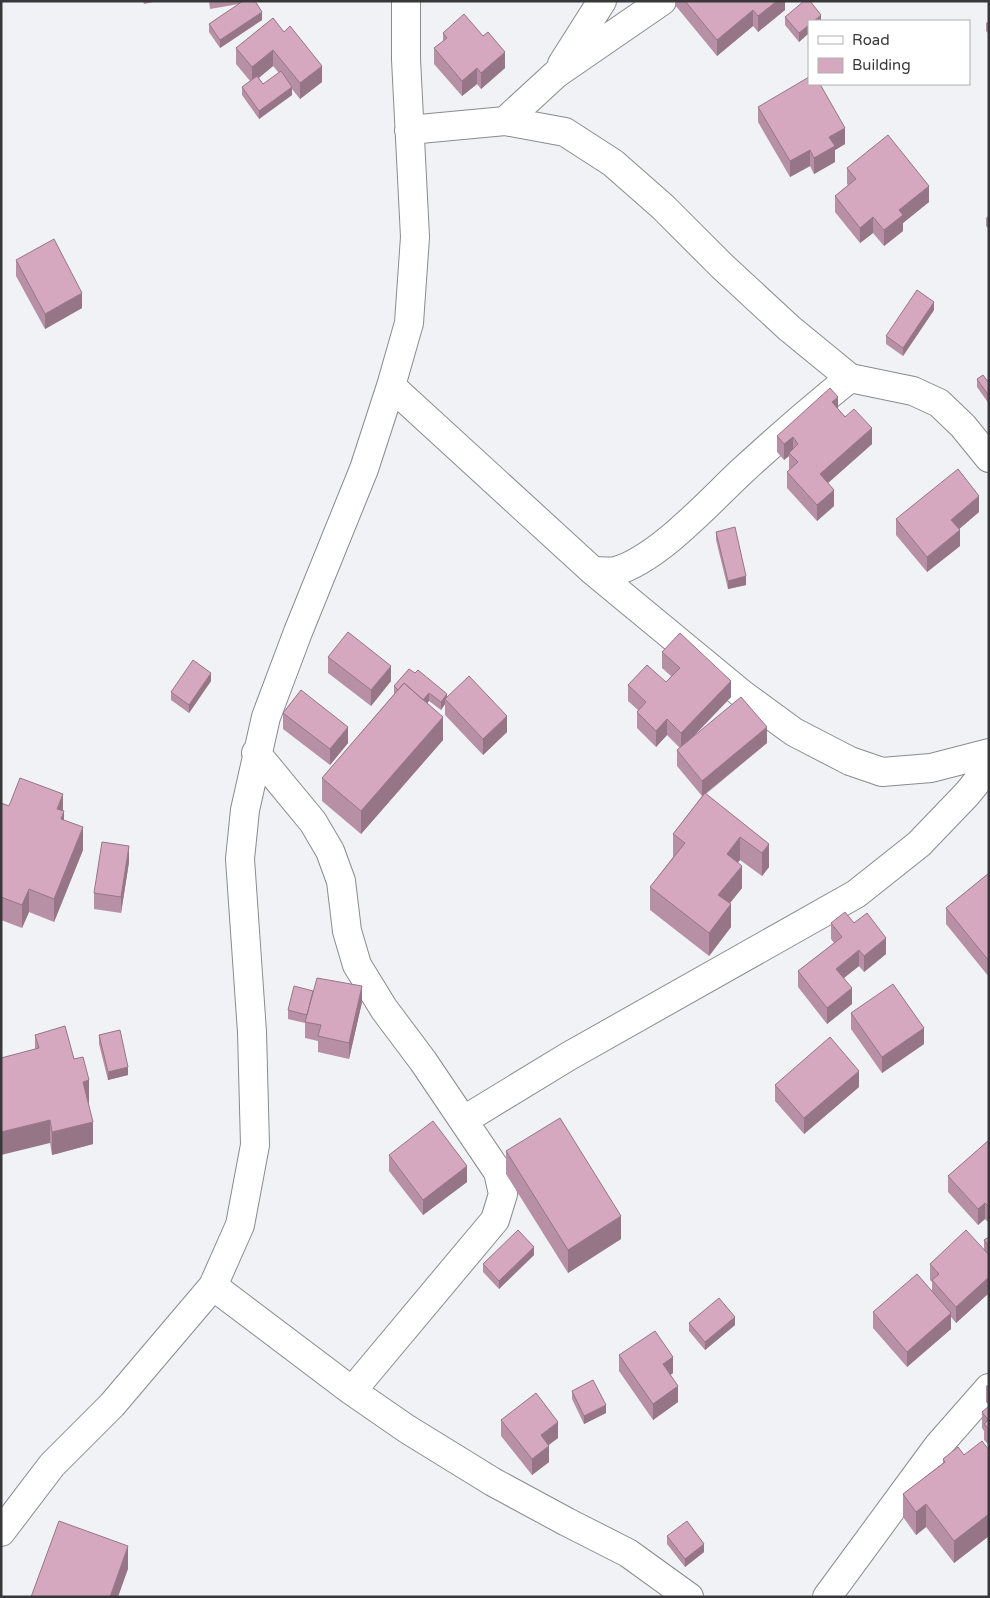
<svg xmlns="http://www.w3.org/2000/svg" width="990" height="1598" viewBox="0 0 990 1598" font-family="'Varela Round',sans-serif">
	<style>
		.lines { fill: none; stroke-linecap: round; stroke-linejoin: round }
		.minor-casing { stroke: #8a8b8e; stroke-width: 30 }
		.minor { stroke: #fff; stroke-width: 28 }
		.wall { fill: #b890a5; fill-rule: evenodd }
		.shaded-wall { fill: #967686 }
		.building { fill: #d6a8c0; stroke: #967686 }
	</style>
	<rect width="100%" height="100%" fill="#f1f2f5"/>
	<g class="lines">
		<defs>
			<path id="minor" d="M562 64 602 1
				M505 121 556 74 662 1
				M409 130 505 121 565 132 613 163 663 207 722 266 789 328 850 378 913 391 939 403 963 426 989 458
				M391 386 593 571C601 571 609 572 616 571 658 559 709 502 741 472 776 440 812 408 850 378
				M593 571 742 694 794 732 850 761 882 772 931 768 989 753
				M256 753 313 822 330 851 341 881 347 931 357 965 384 1009 423 1061 498 1172 503 1194 495 1220 352 1391
				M464 1120 569 1056 856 894 919 844 967 794 989 767
				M213 1286 352 1391 407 1429 493 1482 567 1522 628 1553 689 1597
				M1 1532 52 1465 112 1405 213 1286 240 1225 255 1145 252 1032 240 859 245 810 266 717 298 632 364 469 391 386 409 323 415 237 406 59V1
				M827 1597 938 1446 989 1388"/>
		</defs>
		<use href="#minor" class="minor-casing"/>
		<use href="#minor" class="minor"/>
	</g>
	<path class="wall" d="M143 1H158L144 4Z
		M209 1H255L262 20 220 48 209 32V24L239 4 210 9Z
		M675 1H785V10L758 32 753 26 717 56 675 5Z
		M785 17 821 21H809V33L799 42 785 25Z
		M273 18 322 82 300 99 292 89V95L259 119 242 95V87L250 81 236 64V48ZM273 66 279 73 263 84 259 78Z
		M989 21V34L986 31V23Z
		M443 33 505 68 481 89 477 84 462 96 434 64V48L443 41Z
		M758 107 845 144 835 150V162L814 174 810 166 790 177 758 122Z
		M847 168 929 202 903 223V231L884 246 873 233 860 243 835 212V196L848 185 847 184Z
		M989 215V229L986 226V218Z
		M16 260 82 308 45 329 16 276Z
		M934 310 903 356 886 344V336Z
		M977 379 989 383V404L977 387Z
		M838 409 872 444 828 483 834 506 817 521 787 488V472L790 470 789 469V456L784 460 777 452V436Z
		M979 512 959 529 960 546 927 572 896 535V519Z
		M716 532 746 585 728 589 716 540Z
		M662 652 731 697 692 738 767 743 706 794 769 844V867L762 876 740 860 738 862 742 888 730 903 731 927 709 956 650 910V887L673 857V834L702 796 677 766V750L680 748 667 735 656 747 637 728V712L638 710 628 701V685L666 682 671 676 662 668Z
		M328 657 391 681 371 706 328 673Z
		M409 669 447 698 507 732 483 755 445 715V704L441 710 429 701 427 703 443 740 361 834 322 801V778L394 694V686Z
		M211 681 189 713 171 700V692Z
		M283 713 348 743 330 765 283 729Z
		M1 803 9 806 63 811 64 820 83 850 54 922 29 912 22 928 1 920Z
		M129 862 121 913 94 909V893Z
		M989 873V977L946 924V908Z
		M831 923H854L886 954 864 972 859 966 844 978 852 1004 827 1024 798 987V971L834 943 831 939Z
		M362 1002 349 1059 318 1052V1041L305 1038V1023L288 1019V1010Z
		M851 1013 924 1044 882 1073 851 1029Z
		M35 1035 74 1059 89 1103H88L93 1144 52 1155 50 1143 35 1049Z
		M99 1035 128 1075 108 1080 99 1044Z
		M775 1085 859 1087 804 1134 775 1101Z
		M989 1140V1223L985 1219 978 1225 948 1192V1176Z
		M506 1151 621 1239 568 1273 506 1174Z
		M389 1155 467 1182 423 1215 389 1171Z
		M989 1237V1293L956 1323 951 1317V1329L907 1367 873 1328V1312L932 1291V1282L930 1280V1264L984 1250V1240Z
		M534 1255 499 1289 483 1272V1264Z
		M689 1323 735 1325 705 1350 689 1331Z
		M619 1355 673 1373 670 1375 678 1402 653 1420 619 1371Z
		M989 1384V1405L986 1402V1386Z
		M572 1391 606 1413 584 1424 572 1399Z
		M989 1406V1445L984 1440V1431L982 1428V1412Z
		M501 1420 558 1438 548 1445 549 1462 532 1475 501 1436Z
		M989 1450V1536L954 1563 926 1527 916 1535 903 1517V1494L943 1463V1459Z
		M667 1536 704 1552 685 1567 667 1544Z"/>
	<path class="shaded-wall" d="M777 1H785V10L758 32V16Z
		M753 10V26L717 56V40Z
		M262 12V20L220 48V40Z
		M821 15V21H814Z
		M809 25V33L799 42V33Z
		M273 50V66L252 83V67Z
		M505 52V68L481 89V73Z
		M322 66V82L300 99V83Z
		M477 68V84L462 96V81Z
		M292 87V95L259 119V111Z
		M845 128V144L835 150V162L814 174V158L829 137Z
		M810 150V166L790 177V161Z
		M929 186V202L903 223V231L884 246V230L899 210Z
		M873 217V233L860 243V228Z
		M82 293V308L45 329V314Z
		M934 302V310L903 356V348Z
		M838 397V413L832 402Z
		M872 428V444L820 490V474Z
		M793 437V453H789V456L784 460V444Z
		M834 490V506L817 521V505Z
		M979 496V512L951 536V520Z
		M960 530V546L927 572V557Z
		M746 576V585L728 589V581Z
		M391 666V681L371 706V690Z
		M211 673V681L189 713V705Z
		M731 681V697L681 749V733Z
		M429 693V701L418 714V706Z
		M447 694V700L445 699V704L441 710V702Z
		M507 716V732L483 755V739Z
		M443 717V740L361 834V811Z
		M667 719V735L656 747V731Z
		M348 727V743L330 765V749Z
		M767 727V743L702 796V781Z
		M63 794V812L64 811V834L57 809Z
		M83 827V850L54 922V899Z
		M740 837V860L727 876V854Z
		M769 844V867L762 876V853Z
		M129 846V862L121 913V897Z
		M742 866V888L718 918V895Z
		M29 889V912L22 928V905Z
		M731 904V927L709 956V933Z
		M886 938V954L864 972V956Z
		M859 950V966L836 984V969Z
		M362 986V1002L349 1059V1043Z
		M852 988V1004L827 1024V1008Z
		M924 1028V1044L882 1073V1057Z
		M128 1067V1075L108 1080V1072Z
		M859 1071V1087L804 1134V1118Z
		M89 1080V1103L83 1104V1082Z
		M50 1120V1143L1 1155V1132Z
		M93 1122V1144L52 1155V1132Z
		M467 1166V1182L423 1215V1200Z
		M985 1203V1219L978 1225V1209Z
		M621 1216V1239L568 1273V1250Z
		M534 1247V1255L499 1289V1281Z
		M989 1277V1293L956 1323V1307Z
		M951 1313V1329L907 1367V1352Z
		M735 1317V1325L705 1350V1342Z
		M673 1357V1373L663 1380V1364Z
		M678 1386V1402L653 1420V1404Z
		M606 1405V1413L584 1424V1416Z
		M558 1422V1438L541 1451V1435Z
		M549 1446V1462L532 1475V1459Z
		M926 1504V1527L916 1535V1512Z
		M989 1514V1536L954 1563V1541Z
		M704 1544V1552L685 1567V1559Z
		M128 1546V1569L118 1597H110Z"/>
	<path class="building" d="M243 1H255L262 12 220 40 209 24Z
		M685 1H777L758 16 753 10 717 40Z
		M804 1H810L821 15 814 21H809V25L799 33 785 17Z
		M464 14 483 36 488 32 505 52 481 73 477 68 462 81 434 48 447 38 443 33Z
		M273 18 284 32 290 26 322 66 300 83 273 50 252 67 236 48Z
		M281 71 292 87 259 111 242 87 257 76 263 84Z
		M809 77V84H820L845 128 829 137 835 146 814 158 810 150 790 161 758 107Z
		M888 135 929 186 899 210 903 215 884 230 873 217 860 228 835 196 856 179 847 168Z
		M54 239 82 293 45 314 16 260Z
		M917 290 934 302 903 348 886 336Z
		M983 375 989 383V396L977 379Z
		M830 388 838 397 832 402 845 417 854 409 872 428 820 474 834 490 817 505 787 472 798 462 789 453 798 444 793 437 784 444 777 436Z
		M958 469 979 496 951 520 960 530 927 557 896 519Z
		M735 527 746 576 728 581 716 532Z
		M348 632 391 666 371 690 328 657Z
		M680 633 731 681 681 733 667 719 656 731 637 712 646 702 628 685 647 665 666 682 680 668 662 652Z
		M193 660 211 673 189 705 171 692Z
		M409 669 415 673 418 670 447 694 441 702 429 693 423 700 404 683 398 690 394 686Z
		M469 676 507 716 483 739 445 699Z
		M404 683 443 717 361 811 322 778Z
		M301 690 348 727 330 749 283 713Z
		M741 697 767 727 702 781 677 750Z
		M20 778 63 794 57 809 64 811 61 819 83 827 54 899 29 889 22 905 1 897V803L9 806Z
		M705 793 769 844 762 853 740 837 727 854 742 866 718 895 731 904 709 933 650 887 685 843 673 834Z
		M102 842 129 846 121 897 94 893Z
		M989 873V961L946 908Z
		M845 912 854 923 867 913 886 938 864 956 859 950 836 969 852 988 827 1008 798 971 842 937 831 923Z
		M317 978 362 986 349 1043 318 1036 321 1025 305 1022Z
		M893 984 924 1028 882 1057 851 1013Z
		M294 986 313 991 307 1015 288 1010Z
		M65 1026 74 1059 83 1057 89 1080 83 1082 93 1122 52 1132 50 1120 1 1132V1058L39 1048 35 1035Z
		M120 1030 128 1067 108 1072 99 1035Z
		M830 1037 859 1071 804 1118 775 1085Z
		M560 1118 621 1216 568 1250 506 1151Z
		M433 1121 467 1166 423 1200 389 1155Z
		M989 1140V1207L985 1203 978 1209 948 1176Z
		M518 1230 534 1247 499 1281 483 1264Z
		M966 1230 989 1255V1277L956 1307 932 1280 939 1274 930 1264Z
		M989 1237V1247L984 1240Z
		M917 1274 951 1313 907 1352 873 1312Z
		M719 1298 735 1317 705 1342 689 1323Z
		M655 1331 673 1357 663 1364 678 1386 653 1404 619 1355Z
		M593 1380 606 1405 584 1416 572 1391Z
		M536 1393 558 1422 541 1435 549 1446 532 1459 501 1420Z
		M989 1406V1429L984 1424 988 1420 982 1412Z
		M982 1441 989 1450V1514L954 1541 926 1504 916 1512 903 1494 945 1462 943 1459 958 1447 964 1455Z
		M59 1521 128 1546 110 1597H31Z
		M687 1521 704 1544 685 1559 667 1536Z"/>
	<rect width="990" height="1598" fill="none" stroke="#38383a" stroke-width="5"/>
	<rect x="808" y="20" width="162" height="65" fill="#ffffff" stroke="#afafb0"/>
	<rect x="818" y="36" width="25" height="8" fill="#ffffff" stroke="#afafb0"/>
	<text x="852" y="45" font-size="15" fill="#38383a">Road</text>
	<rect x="818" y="58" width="25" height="15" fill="#d6a8c0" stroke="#afafb0"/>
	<text x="852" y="70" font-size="15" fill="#38383a">Building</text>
</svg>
